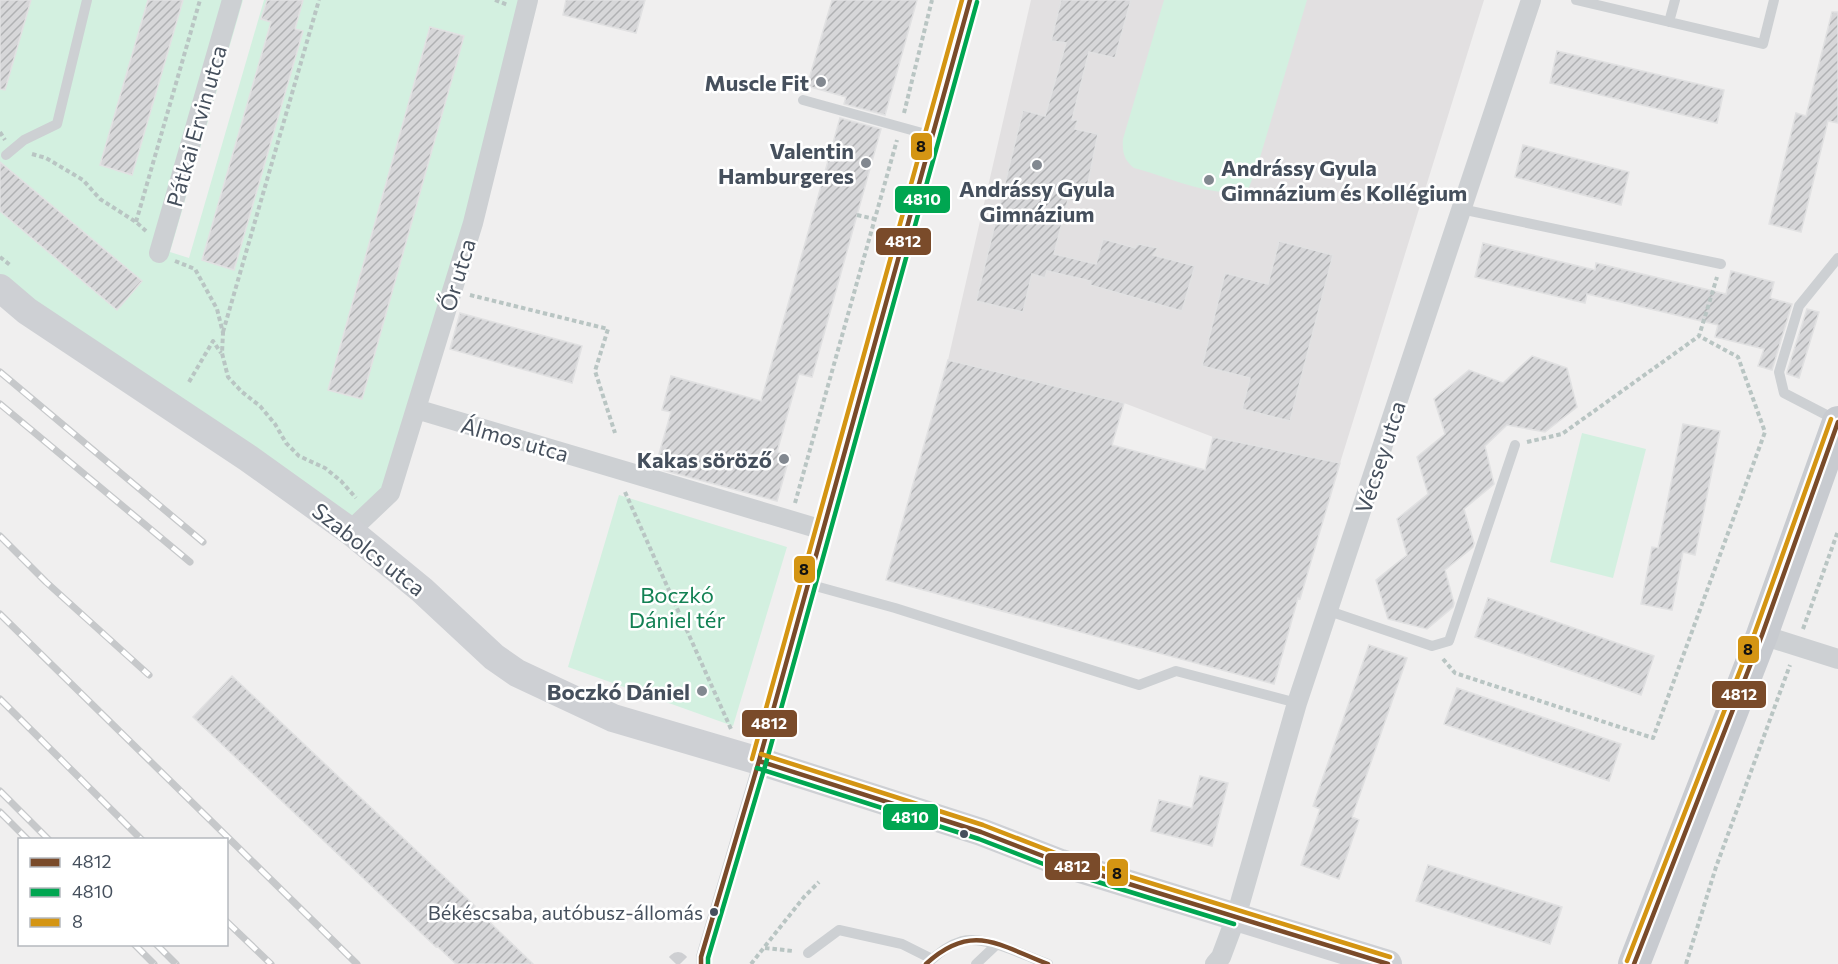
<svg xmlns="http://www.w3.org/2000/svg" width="1838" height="964" viewBox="0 0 1838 964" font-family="Commissioner,sans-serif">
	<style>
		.education { fill: #e2e0e1 }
		.green { fill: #d3f0e0; fill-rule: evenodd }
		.building { fill: url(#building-hatch); stroke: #e1e1e2; stroke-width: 1.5 }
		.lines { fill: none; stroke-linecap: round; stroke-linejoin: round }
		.street-tunnel { stroke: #cecfd2; stroke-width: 20; stroke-dasharray: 20 10; stroke-linecap: butt }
		.path { stroke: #b9c5c3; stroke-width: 4; stroke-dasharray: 4.5 3; stroke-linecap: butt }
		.lane { stroke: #cdd0d3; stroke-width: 10 }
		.street { stroke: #cdd0d3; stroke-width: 20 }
		.secondary { stroke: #ced0d4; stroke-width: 28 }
		.primary { stroke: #c8cbd0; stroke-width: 32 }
		.rail-casing { stroke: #c6c8ca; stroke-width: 7 }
		.rail { stroke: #fff; stroke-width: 4.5; stroke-dasharray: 14; stroke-linecap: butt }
		.bus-1-casing { stroke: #fff; stroke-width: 9 }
		.bus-2-casing { stroke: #fff; stroke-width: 9 }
		.bus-3-casing { stroke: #fff; stroke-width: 9 }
		.bus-1 { stroke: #7a4b2a; stroke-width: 4.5 }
		.bus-2 { stroke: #00a651; stroke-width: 4.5 }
		.bus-3 { stroke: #d49513; stroke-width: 4.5 }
		.poi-dot { fill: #828890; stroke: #fff; stroke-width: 2 }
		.bus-dot { fill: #46505d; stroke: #fff; stroke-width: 2 }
		.labels { text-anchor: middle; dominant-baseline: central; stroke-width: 5; stroke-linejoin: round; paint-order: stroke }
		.bus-label { font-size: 20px; fill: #46505d; stroke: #fff; text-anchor: end }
		.poi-label { font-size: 22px; font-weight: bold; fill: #46505d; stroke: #fff; text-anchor: end }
		.street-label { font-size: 22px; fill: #46505d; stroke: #fff }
		.park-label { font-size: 22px; fill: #138154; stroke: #fff }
		.line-badge { stroke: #fff; stroke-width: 2 }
		.badge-label { font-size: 16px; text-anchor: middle; font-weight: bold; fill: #fff }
		.pale-badge-label { font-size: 16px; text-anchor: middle; font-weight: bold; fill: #111 }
	</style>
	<defs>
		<pattern id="building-hatch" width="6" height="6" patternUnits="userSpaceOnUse" patternTransform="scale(1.5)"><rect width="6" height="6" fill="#d7d7d9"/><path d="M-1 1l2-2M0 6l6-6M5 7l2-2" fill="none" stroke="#b0b1b3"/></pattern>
	</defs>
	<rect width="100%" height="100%" fill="#f0efef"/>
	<path class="education" d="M1031 0H1484L1340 463 1213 437 1124 403 948 360Z"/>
	<path class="green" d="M31 0H148L100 165 132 174 183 0H243L170 252 189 258 264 0H525L470 222 387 492 349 527 0 284V211L117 309 141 281 0 162V79ZM430 27 464 36 361 399 328 389Z
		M1164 0H1307L1258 164 1248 190C1212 199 1170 177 1134 168 1124 160 1122 152 1123 139Z
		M1582 433 1646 449 1613 578 1550 562Z
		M619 495 787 547 733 726 568 667Z"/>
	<path class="building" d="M0 0H31L5 90 0 89Z
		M148 0H183L132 175 100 165Z
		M267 0H303L295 29 303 31 234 270 202 260 271 22 261 19Z
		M566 0H645L636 33 563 15Z
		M832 0H917L885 115 844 104 846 97 807 86Z
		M1061 0H1131L1115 58 1089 52 1072 120H1078L1075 129 1098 134 1085 198 1069 196 1054 254 1096 264 1103 239 1135 248 1138 244 1158 248 1153 255 1195 266 1182 311 1090 285 1091 281 1047 271 1045 278 1032 274 1023 312 976 301 1023 110 1045 116 1066 43 1051 41Z
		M1832 12H1838V123L1828 121 1801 232 1769 224 1796 113 1806 116Z
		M430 27 464 36 362 399 328 390Z
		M1557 51 1724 90 1717 123 1550 83Z
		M840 118 881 129 812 377 799 374 789 409 777 452 790 455 777 501 655 468 671 412 662 410 671 376 761 401Z
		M1523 145 1629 172 1621 205 1515 177Z
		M0 162 142 281 117 310 0 211Z
		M1279 241 1333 255 1290 421 1242 409 1250 378 1202 366 1225 273 1268 284Z
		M1483 243 1595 270 1596 263 1726 294 1731 271 1774 282 1770 298 1792 304 1772 370 1758 366 1764 349 1715 337 1718 325 1587 294 1585 303 1475 277Z
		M1807 309 1819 312 1799 378 1787 374V372Z
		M460 313 582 346 572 383 450 349Z
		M1532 356 1567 368 1577 407 1545 432 1507 425 1485 446 1494 484 1464 509 1474 543 1473 547 1445 570 1454 603 1453 607 1427 629 1388 619 1376 580 1407 555 1397 519 1428 494 1417 457 1445 434 1434 399 1469 370 1503 383Z
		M948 360 1124 403 1112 445 1205 470 1213 437 1340 463 1300 599 1298 598 1274 684 886 580Z
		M1683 424 1720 431 1695 555 1683 552 1672 610 1641 604 1652 547 1658 548Z
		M1488 598 1654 656 1641 695 1475 637Z
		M1369 645 1407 658 1352 817 1359 820 1339 879 1301 865 1320 809 1313 806Z
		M232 676 475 906 474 907 533 964H456L437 946 436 947 193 717Z
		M1457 688 1621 744 1609 781 1444 724Z
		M1200 776 1228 783 1212 846 1151 831 1159 800 1192 808Z
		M1428 865 1562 907 1550 944 1416 901Z"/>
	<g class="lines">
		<path class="street-tunnel" d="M676 964 678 962 680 964"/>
		<path class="path" d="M495 0 508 5
			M904 113 932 0
			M0 132 5 140
			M32 154 46 158 83 180 100 199 136 222 146 231
			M857 215 875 219
			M136 222 200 0
			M0 257 10 265
			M175 261 195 269 217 309 223 333 222 353 228 377 242 392 260 406 275 424 286 443 299 456 325 468 341 481 356 498
			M470 295 608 329 595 371 615 433
			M223 332 319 0
			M189 382 213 341 221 353
			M1527 442 1562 434 1699 336 1717 277
			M625 492 731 729
			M795 503 897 140
			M1803 629 1838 531
			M1443 659 1455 673 1653 738 1765 432 1738 357 1699 336
			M765 948 793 951
			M751 964 804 897 819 882
			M1686 964 1716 867 1790 665"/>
		<path class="lane" d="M1576 0 1763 44 1774 0
			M1669 22 1675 0
			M803 100 933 136
			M6 155 24 140 57 124 87 0
			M1461 209 1721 264
			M1838 421 1784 393 1779 372 1799 306 1838 258
			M808 584 895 608 1139 685 1176 671 1297 703
			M1329 611 1432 646 1449 641 1515 445
			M808 953 839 930 902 944 932 959
			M701 964V957L758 763
			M927 964C937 954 948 945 962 941 986 935 1025 956 1048 964
			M976 964 996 945"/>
		<path class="street" d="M159 253 232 0
			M416 409 823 530
			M350 531 390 493 473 223 528 0
			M1762 635 1838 659
			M759 761 970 0
			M1215 964 1221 957 1236 917 1297 703 1531 0"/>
		<path class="secondary" d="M0 288 27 311 248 458 350 531 422 590 494 657 517 673 613 718 759 761 981 832 1061 863 1388 964"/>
		<path class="primary" d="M1634 964 1762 635 1838 422"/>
		<defs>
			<path id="rail" d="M0 372 203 542
				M0 404 190 562
				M0 536 46 582 149 675
				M0 614 357 964
				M0 699 142 840
				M0 791 49 840
				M0 812 28 840
				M226 921 271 964
				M134 944 154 964
				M156 944 176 964"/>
		</defs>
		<use href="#rail" class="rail-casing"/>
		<use href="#rail" class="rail"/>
		<defs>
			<path id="bus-1" d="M759 761 981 832 1061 863 1388 964
				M701 964V957L759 761 970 0
				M926 964C972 922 998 945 1048 964
				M1634 964 1762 635 1838 422"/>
			<path id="bus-2" d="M757 768 979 839 1059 870 1234 924
				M708 964V958L766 763 977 2"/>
			<path id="bus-3" d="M761 754 983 825 1063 856 1390 957
				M752 759 962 0
				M1627 961 1755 632 1831 419"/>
		</defs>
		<use href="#bus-1" class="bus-1-casing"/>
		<use href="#bus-2" class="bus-2-casing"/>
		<use href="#bus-3" class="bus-3-casing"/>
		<use href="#bus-1" class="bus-1"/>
		<use href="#bus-2" class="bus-2"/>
		<use href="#bus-3" class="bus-3"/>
	</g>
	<g class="poi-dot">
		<circle cx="821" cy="82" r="6"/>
		<circle cx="866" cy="163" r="6"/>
		<circle cx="1037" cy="165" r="6"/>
		<circle cx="1209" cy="180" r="6"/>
		<circle cx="784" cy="459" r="6"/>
		<circle cx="702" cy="691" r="6"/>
	</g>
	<g class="bus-dot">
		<circle cx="964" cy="834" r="5"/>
		<circle cx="714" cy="912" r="5"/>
	</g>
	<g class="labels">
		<g class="bus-label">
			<text x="703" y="912">Békéscsaba, autóbusz-állomás</text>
		</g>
		<g class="poi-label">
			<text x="809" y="82">Muscle Fit</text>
			<text x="854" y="150">Valentin<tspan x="854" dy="25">Hamburgeres</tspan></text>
			<text x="1221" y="167" text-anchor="start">Andrássy Gyula<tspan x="1221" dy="25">Gimnázium és Kollégium</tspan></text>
			<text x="1037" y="188" text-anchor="middle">Andrássy Gyula<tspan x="1037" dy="25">Gimnázium</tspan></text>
			<text x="772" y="459">Kakas söröző</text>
			<text x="690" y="691">Boczkó Dániel</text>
		</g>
		<g class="street-label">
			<text transform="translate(196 126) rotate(-74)">Pátkai Ervin utca</text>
			<text transform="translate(457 275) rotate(-73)">Őr utca</text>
			<text transform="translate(515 439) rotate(16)">Álmos utca</text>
			<text transform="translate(1380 457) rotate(-72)">Vécsey utca</text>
			<text transform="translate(369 549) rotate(38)">Szabolcs utca</text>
		</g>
		<g class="park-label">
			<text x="677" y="594">Boczkó<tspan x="677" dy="25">Dániel tér</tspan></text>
		</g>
	</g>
	<g class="line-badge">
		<rect x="910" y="132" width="23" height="29" rx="6" fill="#d49513"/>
		<rect x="894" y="185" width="57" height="29" rx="6" fill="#00a651"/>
		<rect x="875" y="227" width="57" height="29" rx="6" fill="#7a4b2a"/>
		<rect x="793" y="555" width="23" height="29" rx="6" fill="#d49513"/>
		<rect x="1737" y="635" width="23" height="29" rx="6" fill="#d49513"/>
		<rect x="1711" y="680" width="56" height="29" rx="6" fill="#7a4b2a"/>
		<rect x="741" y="709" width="57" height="29" rx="6" fill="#7a4b2a"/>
		<rect x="882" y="803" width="57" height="28" rx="6" fill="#00a651"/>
		<rect x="1044" y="852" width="57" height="29" rx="6" fill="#7a4b2a"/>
		<rect x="1106" y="858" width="23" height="29" rx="6" fill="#d49513"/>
	</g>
	<g class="badge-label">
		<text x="922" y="205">4810</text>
		<text x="903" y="247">4812</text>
		<text x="1739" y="700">4812</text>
		<text x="769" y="729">4812</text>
		<text x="910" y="823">4810</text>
		<text x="1072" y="872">4812</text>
	</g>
	<g class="pale-badge-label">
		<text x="921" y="152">8</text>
		<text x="804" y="575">8</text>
		<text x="1748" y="655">8</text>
		<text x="1117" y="879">8</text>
	</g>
	<rect x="18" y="838" width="210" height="108" fill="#ffffff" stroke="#b5b9be" stroke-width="1.5"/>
	<rect x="30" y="858" width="30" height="9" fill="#7a4b2a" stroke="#b5b9be" stroke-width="1.5"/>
	<text x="72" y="868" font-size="18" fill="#46505d">4812</text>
	<rect x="30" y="888" width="30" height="9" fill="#00a651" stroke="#b5b9be" stroke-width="1.5"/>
	<text x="72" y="898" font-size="18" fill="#46505d">4810</text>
	<rect x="30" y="918" width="30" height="9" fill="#d49513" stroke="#b5b9be" stroke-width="1.5"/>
	<text x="72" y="928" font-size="18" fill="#46505d">8</text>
</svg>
